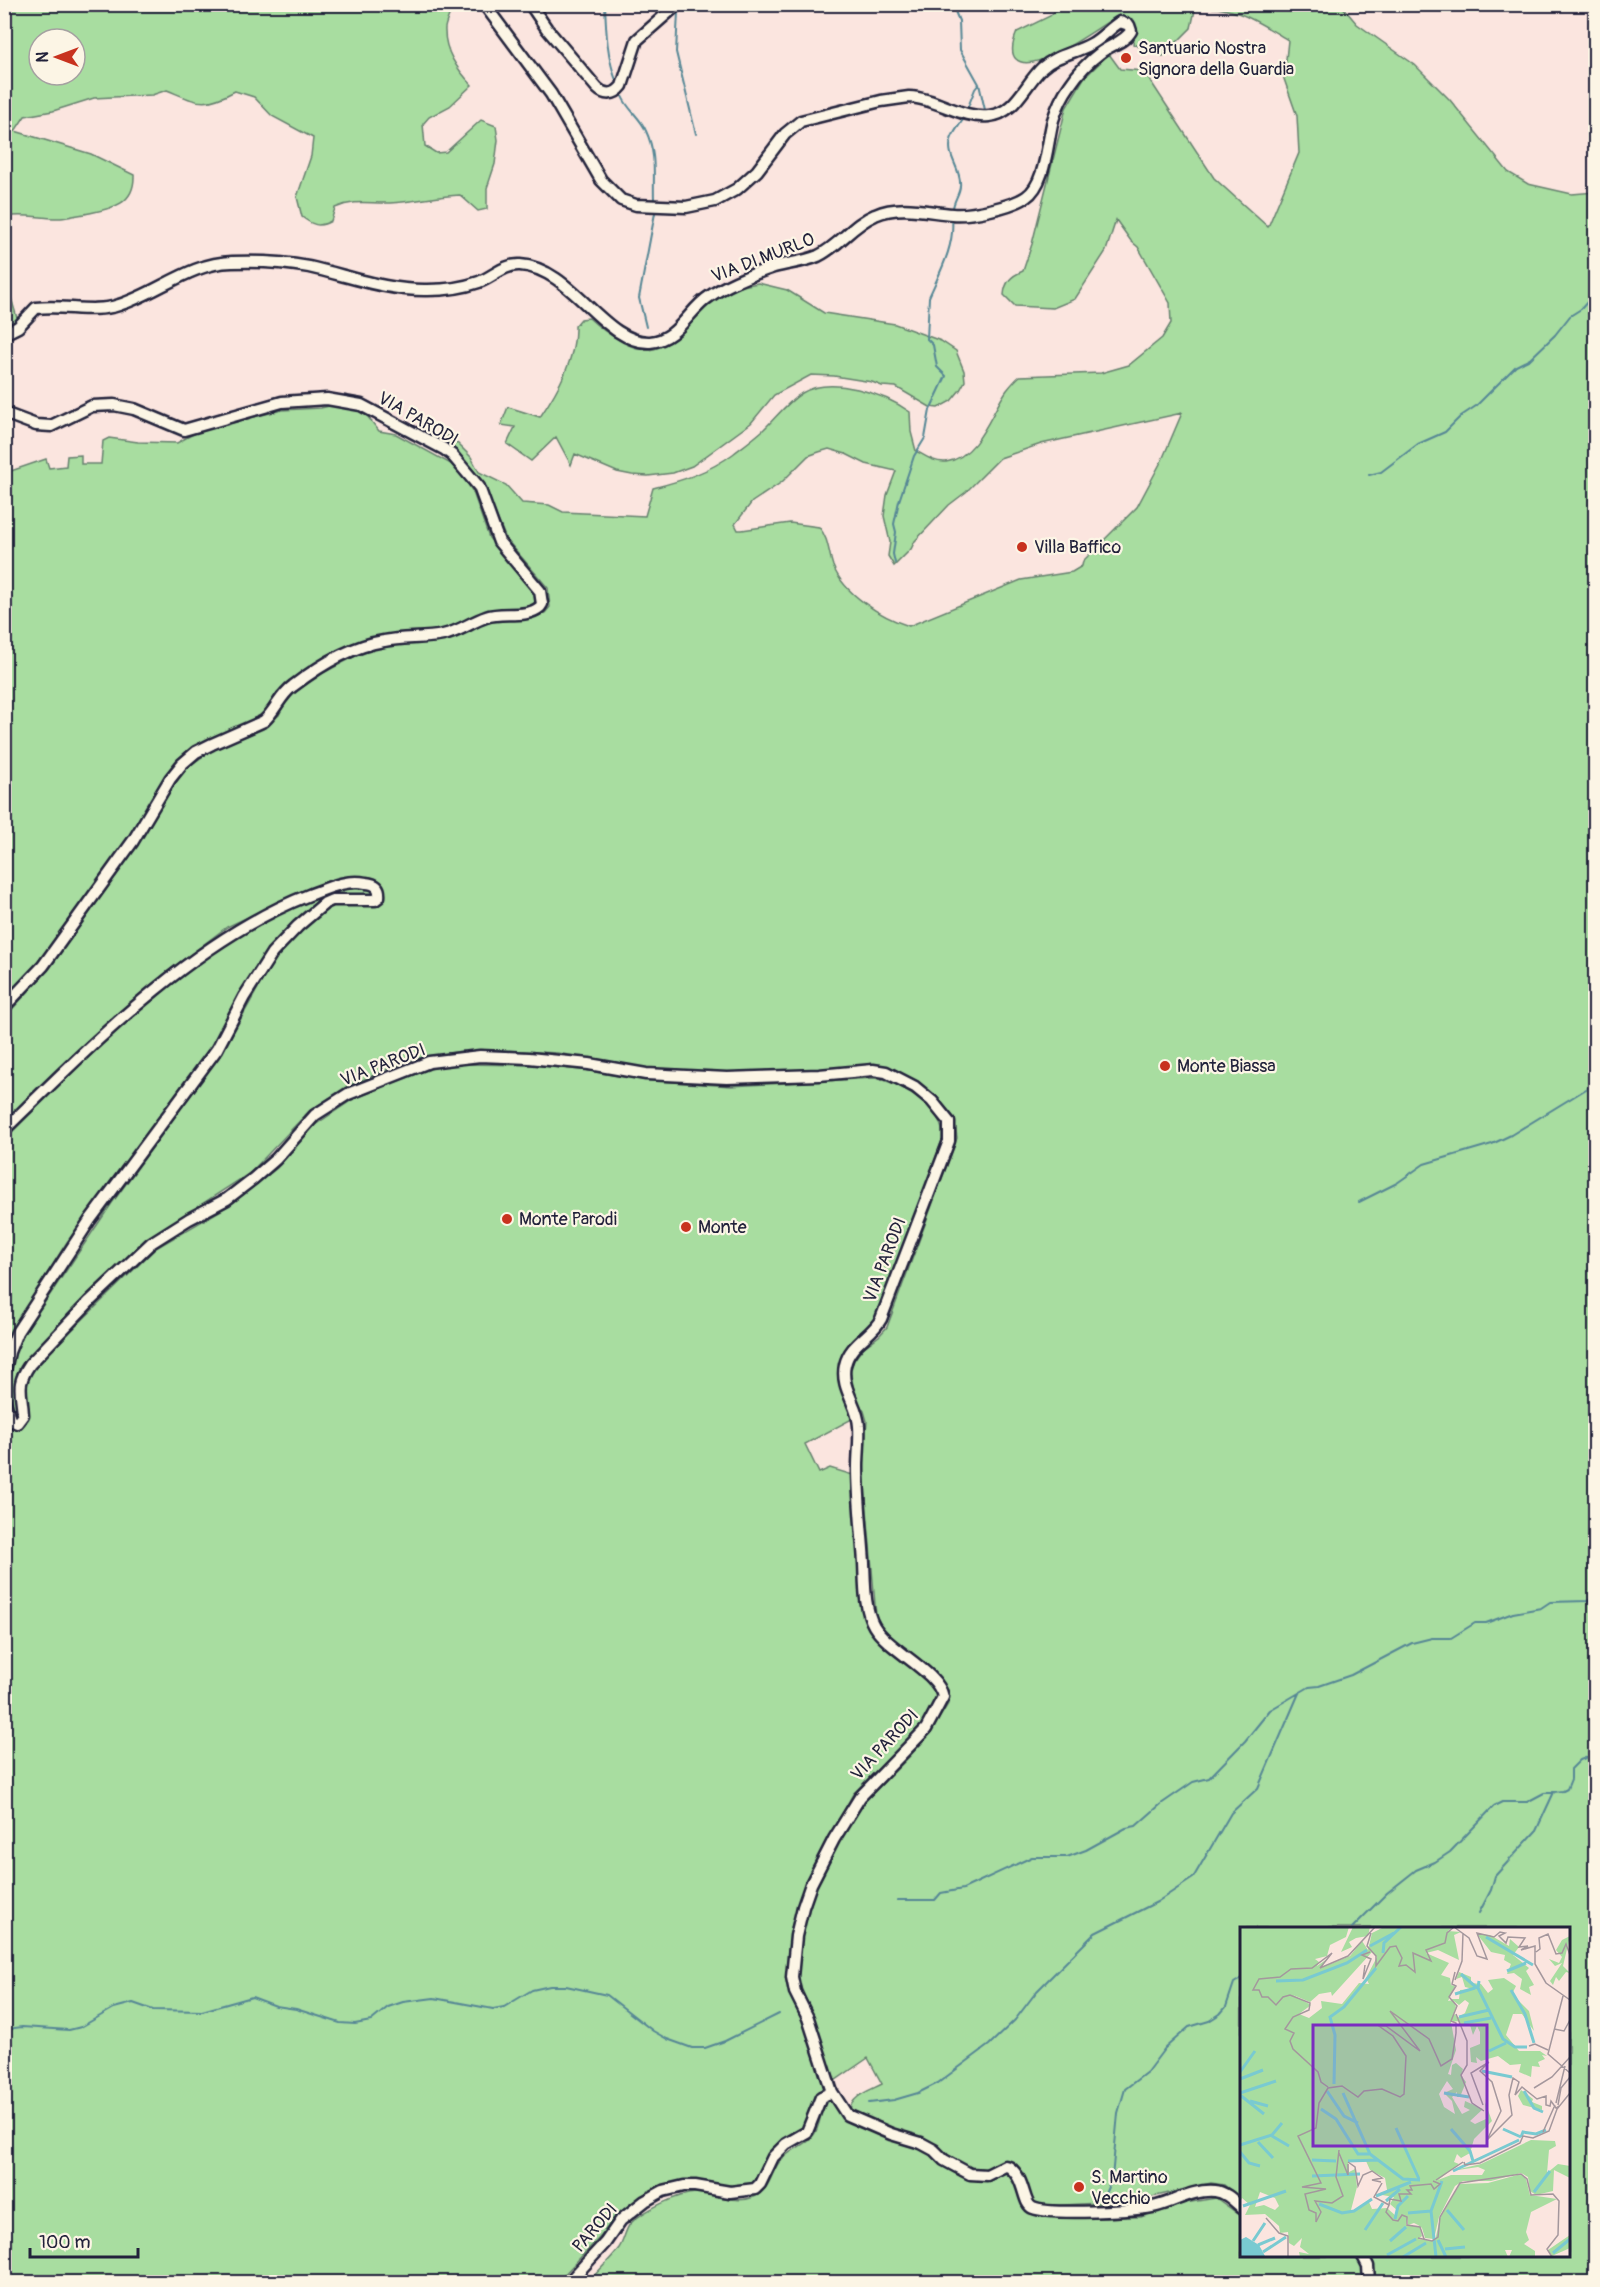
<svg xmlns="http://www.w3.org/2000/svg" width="1600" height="2287" viewBox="0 0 1600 2287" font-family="Pangolin,sans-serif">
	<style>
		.green { fill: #a8dda0; stroke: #65806e; stroke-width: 1.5; fill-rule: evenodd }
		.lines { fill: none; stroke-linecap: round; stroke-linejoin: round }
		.stream { stroke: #568795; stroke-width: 2 }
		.secondary-casing { stroke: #22223b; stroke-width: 15 }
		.secondary { stroke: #fcf5e5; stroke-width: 10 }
		.poi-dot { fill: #c8321e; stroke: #fcf5e5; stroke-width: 2 }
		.labels { text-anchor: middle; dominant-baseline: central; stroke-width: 4.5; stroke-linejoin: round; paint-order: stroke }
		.poi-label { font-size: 18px; fill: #22223b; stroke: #fcf5e5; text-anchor: start }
		.street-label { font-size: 18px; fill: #22223b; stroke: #fcf5e5 }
		.inset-river { fill: none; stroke: #79cad1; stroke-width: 3 }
		.inset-road { fill: none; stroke: #a4979d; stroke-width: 1.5 }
		.view { fill: #7b2cbf; fill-opacity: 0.15; stroke: #7b2cbf; stroke-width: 3 }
		.inset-edge { fill: none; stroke: #22223b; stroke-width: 3 }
	</style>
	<rect width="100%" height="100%" fill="#fbe5df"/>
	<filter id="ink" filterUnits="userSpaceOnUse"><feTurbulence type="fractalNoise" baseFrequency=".0167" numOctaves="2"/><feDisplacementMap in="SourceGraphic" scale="12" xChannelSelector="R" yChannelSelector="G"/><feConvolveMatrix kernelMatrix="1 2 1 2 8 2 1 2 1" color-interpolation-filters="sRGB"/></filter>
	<g filter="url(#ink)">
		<path class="green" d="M4 5H453C451 12 446 21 445 28 444 51 457 69 472 85L450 106 429 117 423 124 425 146 436 153 446 152 481 120 496 126 498 140 495 164 487 188V209L478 211 460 195C436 196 414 202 390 203 369 204 356 199 335 208L331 221C319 228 312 225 302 217L297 197 311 156 313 138 272 116 254 97 235 91C203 108 199 103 167 90L152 95 94 98 53 111 25 116 15 131 91 154 134 175C135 206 109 209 85 214 77 215 69 217 61 218 42 219 24 213 5 217ZM39 39H75V75H39Z
			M1061 5H1341L1357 24 1415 65 1450 100 1508 172 1528 184 1572 194 1595 192V2282H1375L1372 2256H1568V1928H1242L1241 2199 1224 2185 1211 2183 1135 2201 1045 2206 1033 2203C1025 2189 1029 2174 1013 2163 1003 2156 989 2173 974 2169 954 2164 942 2147 923 2139 899 2129 874 2123 850 2111 850 2096 871 2090 882 2084L868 2058 833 2082 813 2016 797 1978 801 1935 816 1886 837 1846 865 1801 910 1756 932 1730 948 1704 949 1695 942 1680 892 1638 882 1628 876 1616 863 1463 867 1421 864 1411 856 1399 850 1371 854 1360 863 1348 879 1336 887 1327 957 1138 954 1117 938 1098 919 1083 890 1068 876 1065 806 1072H726L646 1069 557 1053 501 1050 461 1051 410 1060 346 1087 309 1111 250 1173 146 1240 86 1297 26 1360 17 1373 14 1388 19 1412 15 1419C2 1393 10 1361 22 1336L112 1203 224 1049 277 954 327 908 333 905 376 904 385 896 383 887 374 879 349 877 336 880 294 895 227 927 163 975 5 1122V1017L50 968 137 846 170 790 188 767 212 750 263 729 279 715 287 698 325 672 363 652 396 644 447 640 495 619 536 617 545 613 550 607 548 588 506 539 489 498 474 475 441 442 449 435 471 457 479 472 506 485 522 503 549 505 563 512 645 516 653 488C681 481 709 472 733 454 742 447 753 439 762 431 775 419 786 403 802 393 831 375 885 394 910 412L911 432 916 451C925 456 935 463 946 462 979 457 991 412 1007 390 1011 385 1015 380 1020 376L1101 373 1129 365 1162 338 1171 323 1170 303 1138 247 1131 241 1116 220 1106 251 1075 299 1053 308 1015 306 1004 295C1005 282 1011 276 1023 271L1032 244 1066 108 1084 78 1109 54 1120 69 1144 71 1214 178 1268 227 1299 153 1297 116 1284 79 1288 40C1261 24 1227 0 1195 10L1191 28 1163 56 1133 44 1135 31 1133 22 1119 15C1102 24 1034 77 1016 59 1009 52 1014 39 1017 32L1050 16ZM1182 413 1162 460 1137 507 1083 561 1082 566 1072 572 1021 580 909 626C881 617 844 594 833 566 828 551 829 539 819 527L790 523 742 530H738L735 524 752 502 782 482 808 456 819 452 829 449 846 454 866 464 896 471 887 495 884 516 890 542 888 556 894 566 911 549 915 541 949 505 966 492 1000 458 1041 444Z
			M4 274 17 318 14 323 5 328Z
			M758 283 787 290 824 313 895 324 941 341 956 351 964 371 965 381 960 390 951 401 938 408 930 407 896 387 882 386 872 382 834 376 811 375 774 395 751 423 692 466 673 473 648 476 632 475 617 472 575 454 571 465 556 437 531 461 507 444 515 427 501 425 508 407 540 417C558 390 576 359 575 326L581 319 589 318C603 331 634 354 654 349 679 343 699 310 719 296 731 289 745 285 758 283Z
			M337 404 353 407 368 417 379 431 396 434 451 464 464 478 473 492 489 538 534 593 536 599 533 605 527 608 485 612 442 630 382 636 294 679 277 692 267 709 254 720 187 752 176 762 161 783 125 842 37 963 5 999V473L46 459 49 468 66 466 67 456 81 455V464H101L103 441 109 438 138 442 177 443 195 433 246 419 282 410 321 408Z
			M352 886 374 889 375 894 373 896 319 902 284 933 262 959 212 1044 67 1242 12 1330 5 1353V1139C104 1042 214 923 352 886Z
			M459 1064 534 1065 590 1071 643 1080 731 1086 875 1078C898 1082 934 1103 941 1126 943 1130 942 1136 942 1140L879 1315C873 1325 864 1331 855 1339 831 1362 842 1391 852 1419L805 1444 819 1473 830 1468 853 1475 864 1619C870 1629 875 1638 883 1646 900 1661 929 1675 938 1697L925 1721 853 1794 805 1882 791 1928 786 1976 789 1989 803 2022 825 2088 816 2095 804 2127 772 2148 753 2182 746 2186 728 2187 697 2181 673 2183 655 2188 617 2214 601 2236 557 2282H5L4 1420 7 1426C39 1436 23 1402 24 1389 25 1380 31 1373 35 1366L156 1248 230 1205 277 1168 315 1125 352 1100 390 1084 433 1068Z
			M827 2098C836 2103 839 2115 849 2121 874 2135 905 2138 930 2153 942 2161 952 2175 967 2179 983 2182 993 2179 1006 2171 1026 2187 1011 2206 1040 2216L1141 2217 1179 2204 1216 2198 1241 2216 1242 2256H1354L1363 2268 1362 2282H588C598 2271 610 2260 619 2248 624 2241 625 2230 630 2224 642 2211 679 2193 696 2193 714 2193 735 2205 754 2197 770 2191 771 2172 780 2161 789 2150 804 2146 813 2136 821 2127 820 2109 827 2098Z"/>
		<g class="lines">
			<path class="stream" d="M605 4C606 31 607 58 617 83
				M952 4 959 21 960 50 979 84 985 110
				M678 12 676 52 696 134
				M622 96C627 109 641 118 646 131 657 154 653 176 654 200
				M968 107 975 89 979 84
				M953 208C954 200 960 193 960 186 962 169 946 157 951 140 953 132 961 124 965 116
				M646 327 639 298 655 213
				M1369 475 1381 472 1418 444 1445 432 1461 416 1476 406 1516 366 1530 359 1555 335 1570 316 1581 309 1596 292
				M895 563 893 554 896 532 894 524 899 501 914 456 925 438 930 410 946 376 937 367 933 345 927 339 929 297C940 272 955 246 952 218
				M1359 1202 1397 1183 1424 1164 1492 1144 1511 1135 1596 1083
				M897 1900H935L941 1893 963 1889 1032 1857H1067L1086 1850 1126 1828 1136 1826 1161 1804 1193 1782 1209 1778 1245 1741 1270 1710 1309 1687 1319 1686 1351 1675 1412 1643 1432 1638H1451L1475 1623H1486L1513 1613 1541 1608 1550 1602 1587 1601 1596 1597
				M1479 1913 1491 1890 1495 1876 1536 1831 1554 1792
				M1352 1928 1387 1893 1416 1870 1435 1862 1450 1852 1494 1806 1502 1802H1527L1544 1793 1563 1791 1567 1789 1571 1779V1769L1580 1760 1596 1754
				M4 2034 14 2028 22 2027 69 2030 81 2027 114 2008 133 2003 153 2010 202 2011 252 1997 276 2006 296 2009 340 2023 355 2024 371 2021 388 2007 403 2002 434 1998 493 2009 504 2007 532 1990 550 1986H566L607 1995 653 2031 667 2039 692 2048H705L725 2041 779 2014
				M869 2103 894 2100 918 2093 938 2083 989 2045 1015 2020 1037 1991 1095 1933 1157 1902 1193 1878 1231 1813 1258 1788 1299 1693
				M1104 2196 1112 2178 1118 2113 1125 2089 1147 2072 1165 2048 1189 2027 1209 2021 1220 2014 1226 2007 1234 1983 1242 1978"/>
			<defs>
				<path id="secondary" d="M530 4 547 29 597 88C605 96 615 95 622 86L637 40 678 4
					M4 334 18 327 36 308C64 304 92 314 119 305 158 293 190 263 232 262 258 261 283 262 309 267 349 276 387 291 428 290 446 290 462 288 479 282 493 277 504 264 520 265 572 268 604 344 650 342 678 340 689 309 710 296 729 283 753 274 774 267 789 263 804 262 818 256 839 246 853 224 875 215 900 204 927 212 952 214 970 216 1011 207 1026 197 1046 184 1047 142 1053 120 1057 107 1062 96 1070 85 1078 73 1088 62 1100 53 1110 45 1125 42 1131 31L1129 25 1120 22C1110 28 1102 38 1091 44 1075 53 1056 55 1042 68 1025 84 1015 114 989 116 962 119 936 98 909 97L881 101 801 121 785 134 757 171 737 189 715 201 686 207 636 205 621 200 601 180 551 94 484 4
					M4 413 36 425 51 426 92 406 114 405 134 409 184 430 282 402 327 399 361 405 444 449 452 455 479 487 499 542 540 591 542 604 540 607C526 619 502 611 486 617 471 622 459 632 443 635 424 639 403 637 384 641 351 646 319 666 293 686 280 695 276 710 264 721L212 744 196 752 182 764 170 779 133 841 43 966 4 1007
					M4 1130C91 1045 195 939 309 895 328 888 346 879 366 883 376 884 380 887 379 897L375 900H332L325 903 298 926 272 953 244 997 217 1049 90 1220 17 1332 9 1352 4 1375
					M4 1398 10 1420 17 1423 23 1415C22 1391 15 1386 30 1364L90 1301 151 1243 189 1219 227 1199 253 1179 276 1159 315 1115 348 1094 429 1062 480 1056 529 1058 589 1064 646 1074 727 1078 819 1075 873 1070 886 1072 915 1087 932 1101 949 1122V1141L881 1319C872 1336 850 1343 845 1365 840 1389 858 1404 859 1426 860 1440 858 1454 858 1467 858 1499 862 1531 864 1563 865 1583 864 1609 874 1626 889 1651 938 1671 943 1697L926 1729 860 1797 834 1839 811 1884 803 1907 796 1936 792 1977 795 1992 808 2018 832 2092 847 2115 891 2134 921 2143 934 2150 944 2160 970 2174 987 2175 1005 2166 1009 2167C1026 2179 1022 2204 1033 2208 1049 2215 1139 2211 1157 2206 1176 2201 1194 2189 1215 2191 1226 2192 1234 2201 1242 2208
					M1363 2256 1368 2266 1369 2282
					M569 2282 605 2243 621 2220 645 2201 663 2191 684 2186H695L730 2192 755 2189 760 2184 773 2157 786 2144 807 2132 821 2097 832 2092"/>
			</defs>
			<use href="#secondary" class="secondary-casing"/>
			<use href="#secondary" class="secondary"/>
		</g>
	</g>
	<g class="poi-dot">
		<circle cx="1126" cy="58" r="6"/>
		<circle cx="1022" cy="547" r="6"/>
		<circle cx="1165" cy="1066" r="6"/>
		<circle cx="507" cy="1219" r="6"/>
		<circle cx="686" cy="1227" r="6"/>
		<circle cx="1079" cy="2187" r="6"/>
	</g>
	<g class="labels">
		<g class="poi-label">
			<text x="1138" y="48">Santuario Nostra<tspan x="1138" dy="21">Signora della Guardia</tspan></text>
			<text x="1034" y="547">Villa Baffico</text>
			<text x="1177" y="1066">Monte Biassa</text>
			<text x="519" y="1219">Monte Parodi</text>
			<text x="698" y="1227">Monte</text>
			<text x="1091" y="2177">S. Martino<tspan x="1091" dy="21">Vecchio</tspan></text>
		</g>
		<g class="street-label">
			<text transform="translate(763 258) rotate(-21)">VIA DI MURLO</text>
			<text transform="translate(418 419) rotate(30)">VIA PARODI</text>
			<text transform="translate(383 1065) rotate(-21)">VIA PARODI</text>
			<text transform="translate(885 1260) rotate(-69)">VIA PARODI</text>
			<text transform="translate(885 1745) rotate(-47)">VIA PARODI</text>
			<text transform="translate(595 2228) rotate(-49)">PARODI</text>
		</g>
	</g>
	<g transform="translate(1240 1927)">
		<rect width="330" height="330" fill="#fbe5df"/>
		<path d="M0 0H109L106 10 90 18 87 29 75 32 79 35 77 39 87 32 81 41 110 29 122 14 128 23 132 6 144 0H213L208 4 221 5 214 8 219 33 198 23 186 26 209 36 201 48 210 51 211 58 215 59 208 74 213 73 216 80 213 89 215 87 219 94 211 95 216 123 208 147 211 148 212 138 216 136 223 142 221 148 226 155 220 170H217V165L212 170 222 187 230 183 224 180 225 174 243 182 230 194 235 197 246 192 245 175 252 194 234 212 230 226 221 231 217 227 214 235 219 237 198 253 211 248H242L245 243 238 240 211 244 241 237 291 213 315 214 316 219 309 223 307 246 318 237 330 239V251L314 243 313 264 296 268 290 264 288 250 281 246 251 254H223L215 259 199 290 194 312 185 311 182 301 178 298 174 296 168 298V290L166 298 180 300 182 309 178 312 195 314 200 291 220 257 248 256 281 247 286 252 290 268 317 272 291 285 286 305 289 313 284 317 295 324V330H269L272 323H265L268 330H60L59 325 69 327 60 320 62 311 54 319 49 316 48 305 40 306 39 299 25 287 5 288 10 278 2 271 0 275ZM132 25 137 30 126 51 129 57 119 56 102 77 81 74 82 81 69 91 59 87 71 78 53 68 70 75 79 67 91 65 92 69ZM207 154 213 162 204 166 212 174 215 187 204 180 199 167ZM108 234H126L130 243 145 251 147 263 142 268 154 270 150 277 158 284 156 289 147 281 132 282 129 275 115 284 111 283 117 260 115 242 109 245ZM20 265 35 271 39 279 35 283 24 278 15 280ZM113 0H130L128 9 116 11 109 15 112 20 101 25ZM237 7 250 8 269 19 270 12 279 20 273 28 289 41 286 44 294 58 289 60 291 68 280 62 282 52 274 46 267 47 271 37 264 33 265 28 251 25ZM330 9 323 39 330 46 326 45 319 54 316 50 313 58 310 54 322 36 315 39 309 32 319 36 322 30 316 23 322 13ZM219 45 231 50V56L241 57 248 66 253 62 248 53 264 51 276 59 272 67 289 84 294 104 282 87H273L266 108 279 124H300L307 129 302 128 305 132 298 135 300 140 292 139 291 150 279 145 281 137 270 138 258 129 241 134 236 130 237 136 231 135 230 121 240 117V105L237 99 233 108 230 98 222 99 217 91 225 86 229 76 225 73 219 78 211 72H219L220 63 233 62 225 60 222 50 216 52ZM281 163 293 172 292 175 302 179V183L283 178 278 169ZM330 308V321L312 329 308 323Z" fill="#a8dda0" fill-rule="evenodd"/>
		<path d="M6 310 19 318 25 329 0 330V313Z" fill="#79cad1"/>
		<path class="inset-river" d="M246 10 293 38M130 19 154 6M143 26 144 16 161 0M267 44 286 36M221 47 237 61M36 54 63 53 107 36 127 23M239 54 238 61 263 112 275 120H287M271 63 285 87 294 116M215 67 235 61M219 90 249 83M224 96 251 91M249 124 266 116M242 144 272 150M0 145 15 124M0 152 23 143M94 157 95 108 90 90 104 80 136 41M87 164 104 189 118 196M284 164 294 181 303 185M0 166 36 154M103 166 130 227 163 252 180 253M204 166 229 170M0 168 24 187M10 174 28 179M81 182 96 192 118 227H129M156 201 179 252M211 202 230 224 233 234M263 202 281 210M32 209 49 219M281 210 283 205 296 207 306 203M18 215 33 231M0 218 32 208 42 196M0 225 9 236 20 239M72 233 96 234M108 234 138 233M213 244 279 213M72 249 120 247M294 265 310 244M136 269 171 255M146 274 160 262M79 277 102 286 114 284 132 272M3 279 46 264M207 283 224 303M168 286 191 284M155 292 158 279 168 269M125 303 143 276M198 313 206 330M13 314 25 296M150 314 166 300M18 318 35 311M205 322 225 320M23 325 46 310M313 326 330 312M147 328 176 312M163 330 186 316M196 330 191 284 202 254"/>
		<path class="inset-road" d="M214 0 229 11 237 29 247 32 237 6 254 10 260 5 265 6 259 9 266 16 268 10 285 11 279 20 288 19 281 23 295 19V37L306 56 330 73M131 6 127 19 136 29V39L150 20 156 19 162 31 159 39 166 38 175 45 173 26 191 34 186 23 205 16 207 6 214 0M296 25 300 22 299 11 308 7 316 27 322 26 326 17 330 28M125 38 123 52 131 32 122 28 130 25M215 53 222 34 223 6M323 69 308 127 330 146M216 87 227 114V138L221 148 232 176 244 184M314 102 324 104 330 93M289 119 295 117 308 123M249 135 240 144 252 155 261 184 247 213 272 188 269 168 273 151 279 155 275 168 282 160 297 172 306 169V178L310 179 311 174 316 181 319 179M88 160 81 155 78 145 53 122 50 114 54 106 45 102 53 90 69 83 70 76 50 68 43 70 36 78 28 70H22L19 63H13L19 52 40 50 51 42 72 41 92 26 80 41 108 29 135 0M294 161 312 150 330 130M316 176 325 139M243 178 231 146 249 135M318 178 321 161 330 150M303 205 315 178M99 223 96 250 103 269 92 276 75 274 81 285 76 295V286L69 283 65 267 86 262 62 260 81 256 58 209 76 201 79 176 88 161 102 159 118 170 124 164 142 162 160 170 164 167 166 129 153 109 139 99H146L180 124 150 84 189 112 201 139 212 132 216 106V96L211 94 217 79 209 70 216 59 212 57 215 45M99 226 108 248V237M108 235 115 240 118 259 123 248 132 244 142 251 132 253 141 255M224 235 225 238 240 236 280 216 283 209 293 211 309 204 317 182 330 166M196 253 223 235M142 256 134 270 149 278 150 272 161 274 159 267H171L167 263H172L170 259 191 257 194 262 200 257 193 254M149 278 146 285 153 293 158 294 162 288 167 290V298L180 300 184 312M26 291 39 306 48 309V330M178 311 192 314 198 310 200 290 220 256 281 247 287 252 291 268 313 267 319 274 318 308 307 322 312 330"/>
		<path class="view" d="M73 98H247V219H73Z"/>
		<rect width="330" height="330" class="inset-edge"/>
	</g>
	<rect width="1600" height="2287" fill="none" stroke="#fcf5e5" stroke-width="24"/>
	<rect x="12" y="12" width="1576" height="2263" fill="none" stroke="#22223b" stroke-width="2" filter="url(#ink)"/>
	<g transform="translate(57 57) rotate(270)"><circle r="28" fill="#fcf5e5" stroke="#a5a1a1" stroke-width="1.5"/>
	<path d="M0-4.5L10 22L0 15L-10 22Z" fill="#c8321e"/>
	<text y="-9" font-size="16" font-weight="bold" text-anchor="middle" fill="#22223b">N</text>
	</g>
	<path d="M30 2248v9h108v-9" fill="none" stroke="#22223b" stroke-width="3"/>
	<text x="39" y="2248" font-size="18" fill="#22223b" stroke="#fcf5e5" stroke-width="4.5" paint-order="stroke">100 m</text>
</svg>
